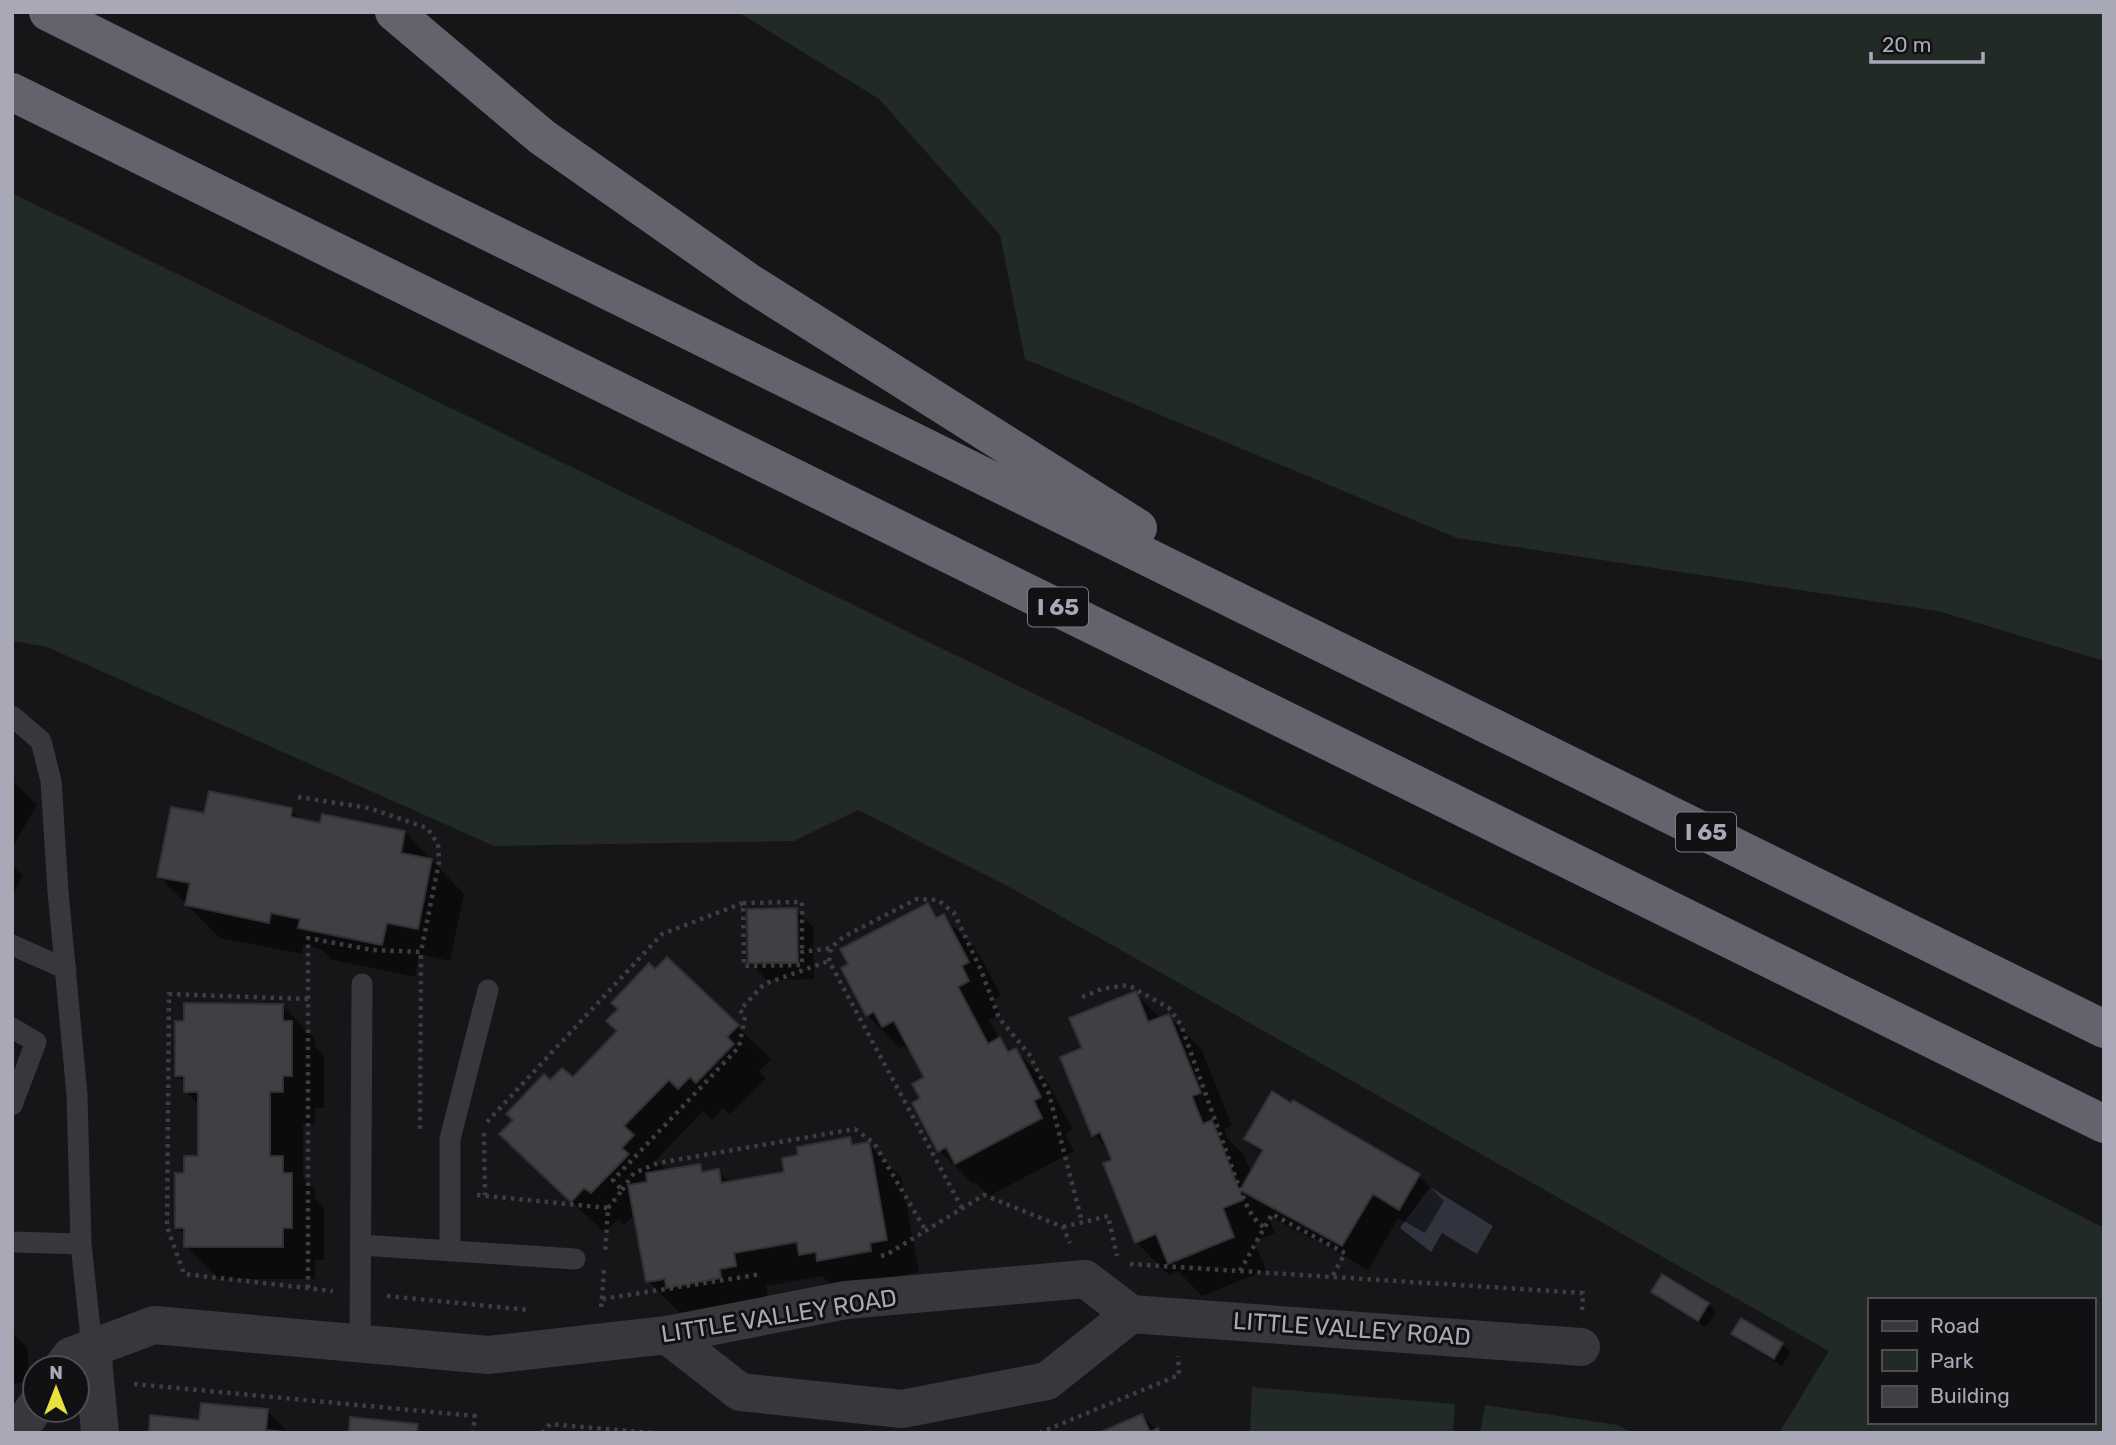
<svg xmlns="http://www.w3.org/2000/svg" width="2116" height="1445" viewBox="0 0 2116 1445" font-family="Rubik,sans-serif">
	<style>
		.green { fill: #222a26; fill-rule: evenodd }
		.water { fill: #2f343f }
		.shadow { fill: #0007 }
		.building { fill: #404044; stroke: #313033; stroke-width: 2 }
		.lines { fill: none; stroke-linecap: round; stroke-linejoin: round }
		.path { stroke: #3d3d43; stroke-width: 4.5; stroke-dasharray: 3.5 5; stroke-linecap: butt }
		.lane { stroke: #37373c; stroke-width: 21 }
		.street { stroke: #37373c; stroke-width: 38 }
		.highway { stroke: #63636d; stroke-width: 38 }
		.labels { text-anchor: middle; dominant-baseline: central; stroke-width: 6; stroke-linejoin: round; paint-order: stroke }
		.shield { fill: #111012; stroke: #7b7a85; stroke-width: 2 }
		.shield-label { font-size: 23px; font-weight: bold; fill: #a8a8b6 }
		.street-label { font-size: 24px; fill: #a8a8b6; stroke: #111012 }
	</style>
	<rect width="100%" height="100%" fill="#161517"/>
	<path class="green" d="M738 12H2104V661L1938 611 1457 538 1025 359 1000 235 879 99Z
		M12 193 1670 1005 2104 1228V1433H1779L1829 1351 1013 889 858 810 794 841 494 846 47 647 12 641ZM1869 1300H2093V1422H1869Z
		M1252 1387 1455 1404 1453 1433H1250Z
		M1485 1405 1618 1425 1633 1433H1480Z"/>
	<path class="water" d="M1430 1187 1493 1226 1477 1254 1442 1233 1431 1252 1400 1228Z"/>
	<path class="shadow" d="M12 780 37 805 12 848Z
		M291 810 303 821 405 832 464 894 450 961 419 954 415 977 333 960 321 949 303 945 302 954 220 938 159 876 205 815Z
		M12 865 23 876 12 895Z
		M927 905 940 918 943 916 976 949 1001 995 993 1000 1001 1014 989 1020 1000 1040 1012 1052 1015 1050 1048 1083 1073 1130 1065 1134 1074 1151 989 1196 975 1182 972 1183 939 1150 923 1099 927 1078 917 1060 904 1046 900 1048 867 1015 843 969Z
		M796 910 813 927 814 979 767 980 750 963Z
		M667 960 771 1059 759 1071 766 1078 730 1114 723 1108 712 1120 703 1111 656 1160 667 1171 699 1166 707 1173 718 1171 730 1183 786 1173 850 1139 857 1146 869 1144 901 1177 919 1272 902 1275 903 1284 834 1287 822 1276 766 1286 768 1299 681 1314 648 1281 635 1214 624 1225 618 1219 605 1233 534 1166 550 1082 573 1079 619 1031 655 972Z
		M1135 993 1161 1019 1168 1016 1201 1049 1232 1126 1224 1129 1227 1138 1244 1155 1251 1173 1263 1155 1246 1138 1294 1102 1419 1176 1444 1201 1425 1233 1398 1218 1368 1270 1314 1238 1313 1240 1268 1215 1275 1233 1254 1241 1266 1270 1202 1296 1178 1271 1169 1275 1136 1242 1114 1161 1110 1152 1094 1135 1084 1049Z
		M283 1006 315 1039V1047L324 1055V1108H315V1124H303V1178L315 1190V1199L324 1208V1260H315V1279H219L186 1246V1237L177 1227 186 1175 200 1158V1106L186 1092V1084L177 1075Z
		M1653 1292 1708 1304 1716 1312 1706 1327 1661 1300Z
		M1741 1320 1782 1344 1790 1352 1782 1366 1741 1342 1733 1334Z
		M12 1333 28 1348 29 1382 12 1383Z
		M267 1411 289 1433H150L201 1422Z
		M1142 1416 1160 1433H1102Z"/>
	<path class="building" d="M209 791 292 808 291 817 320 823 322 814 405 831 401 853 432 859 418 929 387 923 382 945 298 928 300 919 271 913 269 923 185 905 190 883 157 877 171 807 204 813Z
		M928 903 936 918 944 914 969 962 962 966 969 981 958 987 988 1044 1000 1037 1008 1052 1016 1048 1041 1097 1034 1101 1042 1118 955 1164 946 1147 938 1152 912 1103 920 1098 912 1084 924 1077 894 1021 882 1027 874 1012 866 1016 841 968 848 964 840 949Z
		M797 908 798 963H748L747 909Z
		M667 957 739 1025 727 1037 734 1044 696 1083 690 1077 678 1089 669 1080 624 1126 634 1135 622 1148 629 1154 591 1193 584 1188 571 1202 499 1134 513 1120 506 1114 544 1074 550 1080 562 1068 573 1077 617 1031 606 1021 618 1009 611 1003 649 963 655 969Z
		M1136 991 1148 1022 1169 1014 1201 1093 1192 1096 1203 1124 1212 1120 1243 1200 1223 1208 1234 1237 1168 1264 1156 1234 1135 1243 1103 1163 1112 1160 1100 1132 1092 1136 1060 1057 1082 1048 1069 1018Z
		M184 1003 283 1004V1021H292V1076H283V1092H270V1156H283V1173H292V1228H283V1247H184V1228H175V1173H184V1156H198V1092H184V1076H175V1021H184Z
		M1272 1091 1291 1103 1293 1100 1420 1174 1399 1210 1373 1194 1342 1246 1240 1190 1263 1150 1244 1139Z
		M850 1137 852 1145 869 1142 872 1156 887 1240 870 1243 871 1251 817 1261 816 1252 799 1255 797 1242 734 1253 736 1266 720 1269 721 1278 666 1288 665 1279 646 1282 628 1185 647 1182 646 1173 700 1164 702 1172 719 1169 721 1183 784 1172 782 1158 798 1155 797 1147Z
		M1662 1274 1709 1303 1698 1321 1651 1292Z
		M1741 1318 1783 1343 1774 1359 1731 1334Z
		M201 1403 268 1409 266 1430 296 1433H149L150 1415 199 1420Z
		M1142 1414 1150 1432 1158 1428 1160 1433H1098Z
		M350 1417 418 1424 417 1433H349Z"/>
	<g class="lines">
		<path class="path" d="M298 797 369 808 427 828 438 844 439 862 421 952
			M743 903 802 902V952
			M1082 997 1102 989 1128 985 1169 1008 1181 1025 1240 1190C1246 1203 1251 1219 1264 1227
			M308 999 169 994 167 1227 184 1274 333 1291
			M487 1122 662 934 743 903 744 966 802 965V952L831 948
			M484 1133 485 1195
			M622 1190 634 1173 658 1163 855 1129 874 1143 926 1231
			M477 1195 608 1208 605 1253
			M608 1208 622 1190 613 1180 739 1047 745 1017 740 1010 764 984 829 961
			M962 1208 829 961 831 948 843 937 917 899 938 900 954 913 981 970 999 1018 1029 1054 1049 1094 1082 1222
			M1063 1227 1108 1216 1117 1256
			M881 1256 886 1255 984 1195 1063 1227 1070 1243
			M1130 1264 1583 1293 1582 1310
			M1240 1271 1272 1214 1345 1253 1332 1277
			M308 1288V938L372 950 421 952 420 1130
			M387 1296 529 1310
			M602 1299 604 1268
			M601 1307 602 1299 762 1274
			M134 1384 475 1416 473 1433
			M542 1433 550 1424 652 1433
			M1039 1433 1179 1375 1178 1356"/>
		<path class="lane" d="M12 716 41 741 51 781 58 891 77 1095 81 1244
			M12 945 66 969
			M12 1028 36 1042 12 1105
			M12 1242 81 1244 92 1348
			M361 1245 575 1259
			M450 1251V1139L488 990
			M360 1344 362 984"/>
		<path class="street" d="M667 1335 740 1392 902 1409 1047 1381 1131 1314
			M92 1348 100 1433
			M62 1368 71 1356 154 1325 488 1355 667 1335 846 1300 1085 1279 1131 1314 1581 1347
			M17 1433 35 1407"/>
		<path class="highway" d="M48 12 422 199 2104 1029
			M394 12 542 137 750 283 1138 528
			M12 92 2104 1124"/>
	</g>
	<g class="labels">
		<g class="shield">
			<rect x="1028" y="587.5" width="60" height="39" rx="5"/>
			<rect x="1676" y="812.5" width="60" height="39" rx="5"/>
		</g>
		<g class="shield-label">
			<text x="1058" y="607">I 65</text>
			<text x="1706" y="832">I 65</text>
		</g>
		<g class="street-label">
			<text transform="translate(779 1316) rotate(-9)">LITTLE VALLEY ROAD</text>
			<text transform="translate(1352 1329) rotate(4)">LITTLE VALLEY ROAD</text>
		</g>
	</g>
	<rect width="2116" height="1445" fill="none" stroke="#a8a8b6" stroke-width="28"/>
	<rect x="1868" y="1298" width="228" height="126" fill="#111012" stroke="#4d4d54" stroke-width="2"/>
	<rect x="1882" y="1321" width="35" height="10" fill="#37373c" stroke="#4d4d54" stroke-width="2"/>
	<text x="1930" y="1333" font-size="21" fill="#a8a8b6">Road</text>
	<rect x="1882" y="1350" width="35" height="21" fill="#222a26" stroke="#4d4d54" stroke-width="2"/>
	<text x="1930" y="1368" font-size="21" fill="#a8a8b6">Park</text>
	<rect x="1882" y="1386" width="35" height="21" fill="#404044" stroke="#4d4d54" stroke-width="2"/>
	<text x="1930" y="1403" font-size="21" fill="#a8a8b6">Building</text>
	<g transform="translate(56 1389)"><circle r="33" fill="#111012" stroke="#4d4d54" stroke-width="2"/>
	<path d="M0-5L12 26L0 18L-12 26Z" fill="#e7e23e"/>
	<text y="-10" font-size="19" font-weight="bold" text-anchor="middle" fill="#a8a8b6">N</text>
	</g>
	<path d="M1871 52v10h112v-10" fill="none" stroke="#a8a8b6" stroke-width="3.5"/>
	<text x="1882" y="52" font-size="21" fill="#a8a8b6" stroke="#111012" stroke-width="5" paint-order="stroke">20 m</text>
</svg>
